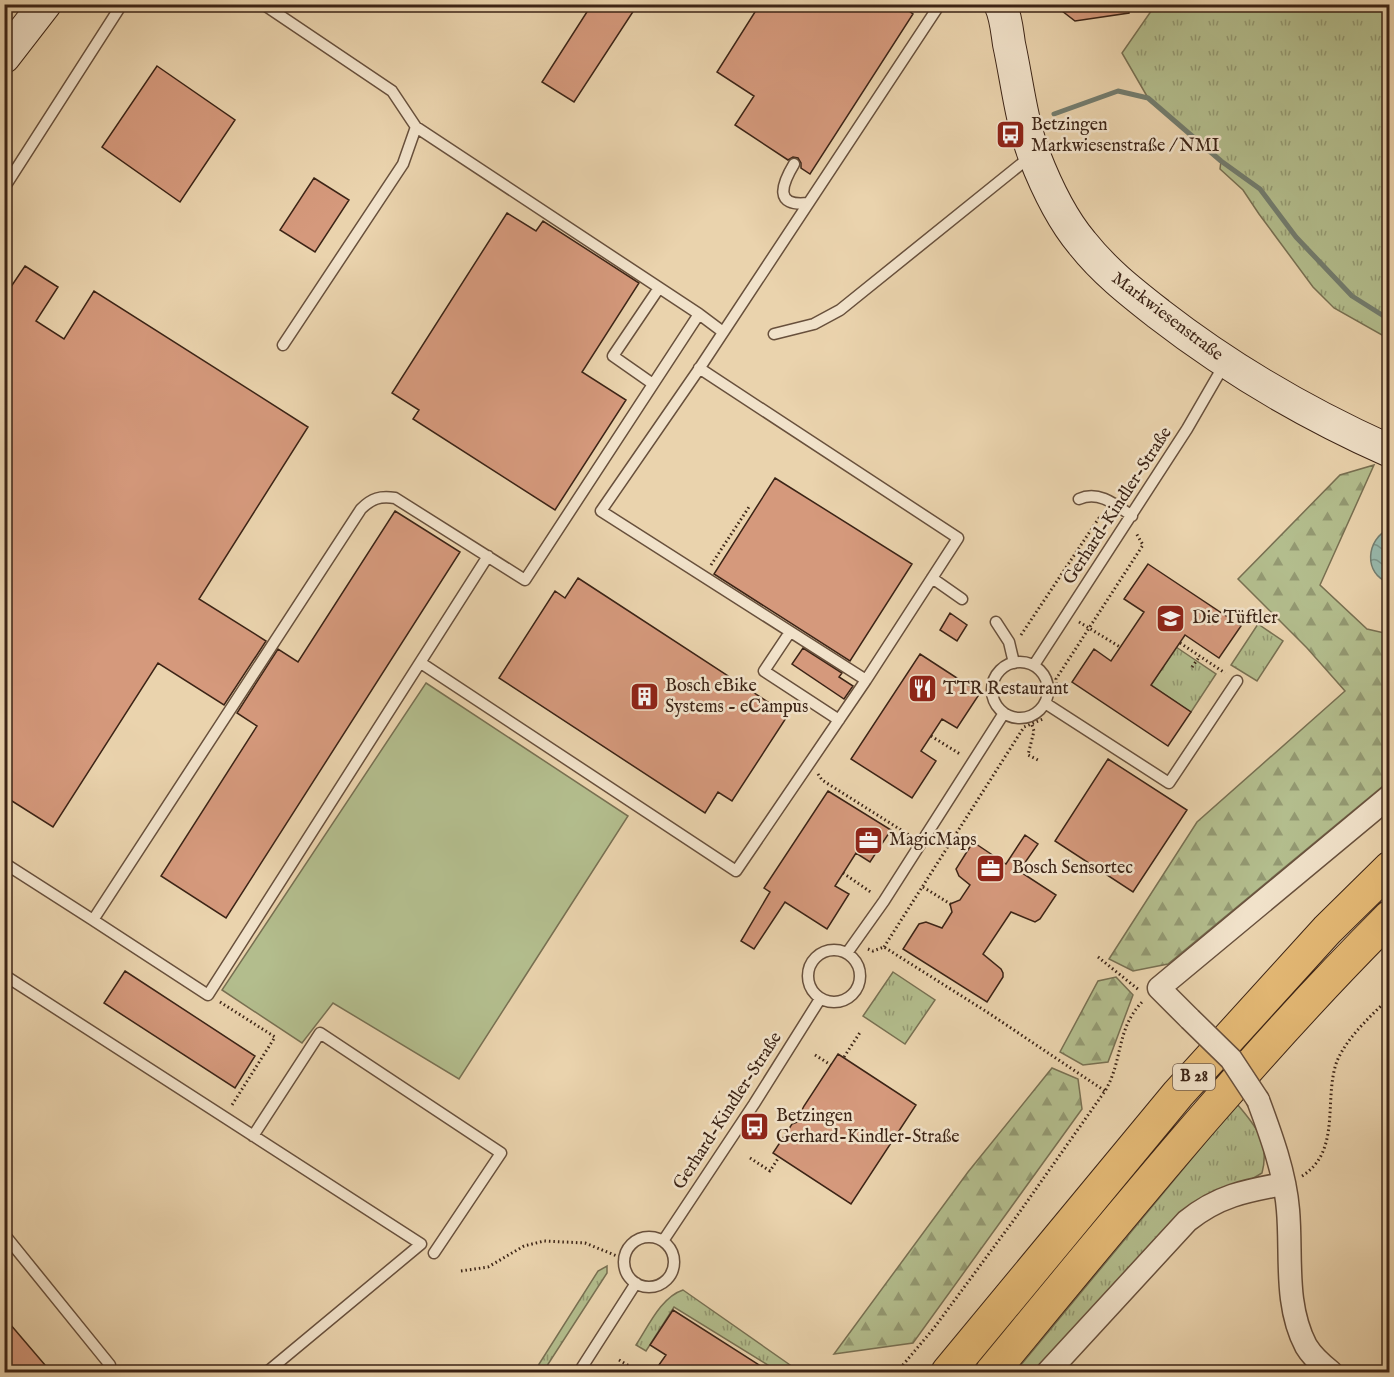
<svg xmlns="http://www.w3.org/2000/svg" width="1394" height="1377" viewBox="0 0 1394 1377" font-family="'IM FELL English',serif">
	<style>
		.grass { fill: url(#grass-tufts); stroke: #787052; stroke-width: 1.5 }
		.forest { fill: url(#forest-firs); stroke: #787052; stroke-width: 1.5 }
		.garden { fill: #b3bd8d; stroke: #787052; stroke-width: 1.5 }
		.water { fill: url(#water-waves); stroke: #737d6f; stroke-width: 1.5 }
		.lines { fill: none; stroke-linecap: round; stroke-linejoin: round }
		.stream { stroke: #737d6f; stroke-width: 5 }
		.building { fill: #d5997c; stroke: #3c2416; stroke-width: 1.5 }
		.lane-casing { stroke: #68503c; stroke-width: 13 }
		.street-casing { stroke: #68503c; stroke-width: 25 }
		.secondary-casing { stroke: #3c2416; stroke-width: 34 }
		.highway-casing { stroke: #3c2416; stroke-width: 35 }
		.path { stroke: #3c2416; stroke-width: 3; stroke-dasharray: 1.5 3; stroke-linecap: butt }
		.lane { stroke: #f1e2ca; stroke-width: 10 }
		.street { stroke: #f1e2ca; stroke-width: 22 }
		.secondary { stroke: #f1e2ca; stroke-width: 32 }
		.highway { stroke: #e5ba76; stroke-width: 33 }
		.street-bridge-casing { stroke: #68503c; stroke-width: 25; stroke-linecap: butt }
		.street-bridge { stroke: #f1e2ca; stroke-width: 22 }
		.labels { text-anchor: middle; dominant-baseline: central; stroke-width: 5; stroke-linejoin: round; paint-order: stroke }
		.shield { fill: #f1e2ca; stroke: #725d4c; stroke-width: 1.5 }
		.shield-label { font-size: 16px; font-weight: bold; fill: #3c2416 }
		.poi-label { font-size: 18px; fill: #3c2416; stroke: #f1e2ca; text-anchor: start }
		.street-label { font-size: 18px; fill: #3c2416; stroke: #f1e2ca }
	</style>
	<defs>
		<pattern id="grass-tufts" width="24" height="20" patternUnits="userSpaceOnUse" patternTransform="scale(1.5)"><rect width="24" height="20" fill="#b3bd8d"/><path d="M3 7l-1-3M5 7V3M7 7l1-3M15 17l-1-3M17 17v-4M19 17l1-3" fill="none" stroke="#939972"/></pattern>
		<pattern id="forest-firs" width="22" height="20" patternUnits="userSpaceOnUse" patternTransform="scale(1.5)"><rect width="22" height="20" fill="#b3bd8d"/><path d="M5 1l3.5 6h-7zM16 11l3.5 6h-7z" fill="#939972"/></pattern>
		<pattern id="water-waves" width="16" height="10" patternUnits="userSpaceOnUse" patternTransform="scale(1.5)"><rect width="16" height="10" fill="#98b8ab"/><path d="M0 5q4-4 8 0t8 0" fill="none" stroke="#7d958a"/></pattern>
	</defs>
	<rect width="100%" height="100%" fill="#ead3ad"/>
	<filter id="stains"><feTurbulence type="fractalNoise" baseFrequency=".00333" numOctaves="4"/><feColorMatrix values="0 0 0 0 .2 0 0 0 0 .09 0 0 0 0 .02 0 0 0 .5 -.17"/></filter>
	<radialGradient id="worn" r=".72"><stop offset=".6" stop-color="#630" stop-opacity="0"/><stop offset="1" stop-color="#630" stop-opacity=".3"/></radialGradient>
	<path class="grass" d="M1156 4 1389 5V339L1334 308 1313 287 1259 214 1243 190 1220 169 1221 161 1148 98 1122 53Z
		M1258 624 1283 641 1257 681 1231 665Z
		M1176 647 1216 674 1191 712 1151 685Z
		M893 972 935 1000 905 1044 863 1016Z
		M1237 1104C1256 1126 1270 1143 1262 1173L1247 1182 1237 1185 1040 1372H1015Z
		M607 1266V1273L543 1372H534L598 1271Z
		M683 1290 793 1367 788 1372H779L674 1307 646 1351 636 1345C648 1327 661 1297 683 1290Z"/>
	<path class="forest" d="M1374 465 1320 585 1367 629 1389 634V781L1168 964 1133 971 1109 959 1197 822 1345 691 1307 648 1238 579 1340 475Z
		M1116 977 1133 995 1108 1062 1083 1065 1060 1052 1098 981Z
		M1052 1068 1078 1079 1082 1109 913 1343 834 1354 968 1172Z"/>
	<path class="garden" d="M426 683 628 816 459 1079 333 1003 302 1043 222 990Z"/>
	<path class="water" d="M1389 529V583C1363 574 1366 539 1389 529Z"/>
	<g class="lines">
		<path class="stream" d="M1054 114 1118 91 1148 98 1221 161 1260 189 1296 237 1352 296 1390 320"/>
	</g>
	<path class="building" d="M592 4H638L574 102 542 82Z
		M760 4H899L913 14 810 174 801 168V163L798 158 793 157 788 160 735 125 754 96 717 72Z
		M1053 4H1129V13L1075 21Z
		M157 66 235 120 180 202 102 147Z
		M314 178 349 200 315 252 280 230Z
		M507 213 536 231 543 221 639 283 582 372 626 400 555 510 413 419 419 410 392 393Z
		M25 266 58 287 36 321 64 339 94 291 308 427 199 599 266 641 224 705 158 663 53 827 4 796V297Z
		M775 478 912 564 850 661 714 574Z
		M395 511 460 552 226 918 161 876 257 726 237 713 278 649 298 662Z
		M1148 564 1241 626 1219 658 1185 635 1151 685 1191 712 1168 746 1072 682 1094 649 1111 661 1144 612 1124 599Z
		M578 578 788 715 732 801 718 792 705 813 499 678 555 591 565 598Z
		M950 613 967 625 957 641 940 630Z
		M803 648 842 673 839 677 853 686 844 699 792 664Z
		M920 654 980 693 957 728 942 719 921 751 936 761 912 798 851 759Z
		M1108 759 1187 810 1133 892 1055 841Z
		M828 791 891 830 870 862 856 853 835 886 849 894 827 929 785 902 754 949 741 941 770 892 764 888Z
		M1025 835 1038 844 1019 871 1056 895 1040 919 1035 922 1011 912 983 954 1001 969 1003 973V977L987 1002 903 949 919 924 926 922 942 928 952 912 950 904 960 900 970 885 959 876 956 869 973 842 1006 864Z
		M125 971 255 1056 235 1088 104 1003Z
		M838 1054 916 1105 851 1204 773 1153 792 1124 805 1119 802 1110 804 1106Z
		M673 1310 770 1372H654L666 1355 650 1345Z
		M4 1317 51 1372H4Z"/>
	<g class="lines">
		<defs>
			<path id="lane" d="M263 4 392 91 416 127 403 164 283 345
				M794 164C782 184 773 207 808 203
				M4 188 122 4
				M699 314 723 332
				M774 334 814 324 840 310 1031 156
				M653 384 613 356 659 288
				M1079 499C1098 490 1115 504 1132 516
				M932 578 962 599
				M996 622 1009 642 1014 663
				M790 632 764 671 839 720
				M992 690a28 28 0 1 1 56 0a28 28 0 1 1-56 0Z
				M421 663 736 871 866 680 958 538 699 368
				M1034 665 1187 429 1224 365
				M866 680 601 511 697 372 940 4
				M1045 703 1169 783 1237 681
				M4 863 93 920 361 509C372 498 380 496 395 498L525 580 699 314 416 127
				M93 920 208 995 488 556
				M808 976a26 26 0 1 1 52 0a26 26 0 1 1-52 0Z
				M847 953 884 901 1004 713
				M4 975 421 1244 267 1372
				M253 1136 320 1033 501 1153 434 1253
				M4 1234 110 1365
				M624 1262a25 25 0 1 1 50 0a25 25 0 1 1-50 0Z
				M663 1241 754 1104 820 999
				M579 1372 636 1283"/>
			<path id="street" d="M1190 1019 1159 988 1390 796
				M1258 1100C1271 1135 1285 1173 1288 1210 1292 1255 1284 1304 1306 1346 1312 1356 1322 1365 1331 1372
				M1048 1372 1187 1221C1218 1196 1245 1191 1283 1184"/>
			<path id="secondary" d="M1000 4C1006 16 1007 31 1009 44 1017 81 1021 120 1034 155 1046 186 1061 218 1082 243 1104 271 1131 292 1159 314 1230 369 1307 414 1390 451
				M4 57 45 4"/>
			<path id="highway" d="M948 1372 1178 1094 1327 930 1390 868
				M992 1372C1120 1217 1247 1060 1390 917"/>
		</defs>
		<use href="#lane" class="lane-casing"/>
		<use href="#street" class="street-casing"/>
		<use href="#secondary" class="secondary-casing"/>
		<use href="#highway" class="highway-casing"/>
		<path class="path" d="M711 565 749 507
			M1079 622 1120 647
			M1021 635 1099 518H1108
			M1180 643 1225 673
			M1192 667 1200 656
			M1058 693 1056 679 1143 545 1136 533
			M1032 725 1034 731 1028 755 1038 760
			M931 736 960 754
			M818 774 822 780 909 835
			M843 873 872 893
			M923 887 952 905
			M884 947 1024 727 1043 719
			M868 949 873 951 884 947 987 1012 1105 1091
			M1098 957 1139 990
			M220 1002 275 1037 232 1105
			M815 1055 831 1065
			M844 1057 861 1031
			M750 1158 770 1171 779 1157
			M1302 1176C1342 1151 1323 1099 1337 1061 1348 1036 1371 1016 1390 997
			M461 1271 488 1267 524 1246 544 1241 585 1243 617 1256
			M619 1360 639 1372
			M897 1372 934 1328 1019 1213 1105 1091C1124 1059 1115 1029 1144 1000"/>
		<use href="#lane" class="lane"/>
		<use href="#street" class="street"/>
		<use href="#secondary" class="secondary"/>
		<use href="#highway" class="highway"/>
		<defs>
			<path id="street-bridge" d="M1190 1019 1231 1059 1258 1100"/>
		</defs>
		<use href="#street-bridge" class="street-bridge-casing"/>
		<use href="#street-bridge" class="street-bridge"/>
	</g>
	<defs>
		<symbol id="bus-square" viewBox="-11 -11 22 22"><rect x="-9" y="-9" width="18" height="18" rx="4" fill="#8f2418" stroke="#f1e2ca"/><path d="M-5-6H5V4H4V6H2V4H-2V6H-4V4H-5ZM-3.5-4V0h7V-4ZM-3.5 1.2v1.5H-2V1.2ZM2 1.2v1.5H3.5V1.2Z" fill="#fff"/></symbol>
		<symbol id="school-square" viewBox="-11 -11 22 22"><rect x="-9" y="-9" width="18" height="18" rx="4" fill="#8f2418" stroke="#f1e2ca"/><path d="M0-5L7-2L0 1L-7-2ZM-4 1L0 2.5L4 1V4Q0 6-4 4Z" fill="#fff"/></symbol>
		<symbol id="restaurant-square" viewBox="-11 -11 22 22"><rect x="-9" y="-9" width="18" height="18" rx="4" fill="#8f2418" stroke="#f1e2ca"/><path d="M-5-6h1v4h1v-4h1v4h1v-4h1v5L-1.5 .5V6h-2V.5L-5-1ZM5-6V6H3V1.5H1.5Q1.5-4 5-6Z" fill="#fff"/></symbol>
		<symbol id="building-square" viewBox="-11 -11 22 22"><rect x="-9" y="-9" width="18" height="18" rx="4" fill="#8f2418" stroke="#f1e2ca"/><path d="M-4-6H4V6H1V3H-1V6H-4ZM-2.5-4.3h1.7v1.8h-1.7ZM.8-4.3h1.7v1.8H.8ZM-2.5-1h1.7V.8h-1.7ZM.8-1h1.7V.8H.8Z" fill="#fff"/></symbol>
		<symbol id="office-square" viewBox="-11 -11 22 22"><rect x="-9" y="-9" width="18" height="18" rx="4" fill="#8f2418" stroke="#f1e2ca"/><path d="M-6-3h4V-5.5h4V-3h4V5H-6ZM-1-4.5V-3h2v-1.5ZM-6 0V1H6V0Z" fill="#fff"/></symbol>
	</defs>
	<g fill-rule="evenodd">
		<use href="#bus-square" x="994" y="118" width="33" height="33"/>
		<use href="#school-square" x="1154" y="602" width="33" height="33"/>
		<use href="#restaurant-square" x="906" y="672" width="33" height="33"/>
		<use href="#building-square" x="628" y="680" width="33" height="33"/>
		<use href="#office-square" x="852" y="824" width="33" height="33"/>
		<use href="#office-square" x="974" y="852" width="33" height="33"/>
		<use href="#bus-square" x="738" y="1110" width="33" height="33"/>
	</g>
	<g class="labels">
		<rect class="shield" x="1173" y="1064" width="42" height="26" rx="4.5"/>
		<g class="shield-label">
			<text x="1194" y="1077">B 28</text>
		</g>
		<g class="poi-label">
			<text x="1031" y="125">Betzingen<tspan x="1031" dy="21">Markwiesenstraße / NMI</tspan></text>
			<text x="1192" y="618">Die Tüftler</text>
			<text x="665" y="686">Bosch eBike<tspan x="665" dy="21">Systems - eCampus</tspan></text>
			<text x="943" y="689">TTR Restaurant</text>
			<text x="889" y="840">MagicMaps</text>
			<text x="1012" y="868">Bosch Sensortec</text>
			<text x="776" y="1116">Betzingen<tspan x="776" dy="21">Gerhard-Kindler-Straße</tspan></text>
		</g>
		<g class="street-label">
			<text transform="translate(1167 317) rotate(37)">Markwiesenstraße</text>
			<text transform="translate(1118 506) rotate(-57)">Gerhard-Kindler-Straße</text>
			<text transform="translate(728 1111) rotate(-57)">Gerhard-Kindler-Straße</text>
		</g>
	</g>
	<rect width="1394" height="1377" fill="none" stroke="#ead3ad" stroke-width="24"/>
	<rect x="6" y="6" width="1382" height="1365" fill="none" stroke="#3c2416" stroke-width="3"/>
	<rect x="12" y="12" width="1370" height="1353" fill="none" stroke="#3c2416" stroke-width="1.5"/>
	<rect width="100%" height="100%" filter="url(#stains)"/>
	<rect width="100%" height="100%" fill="url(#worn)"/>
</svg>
